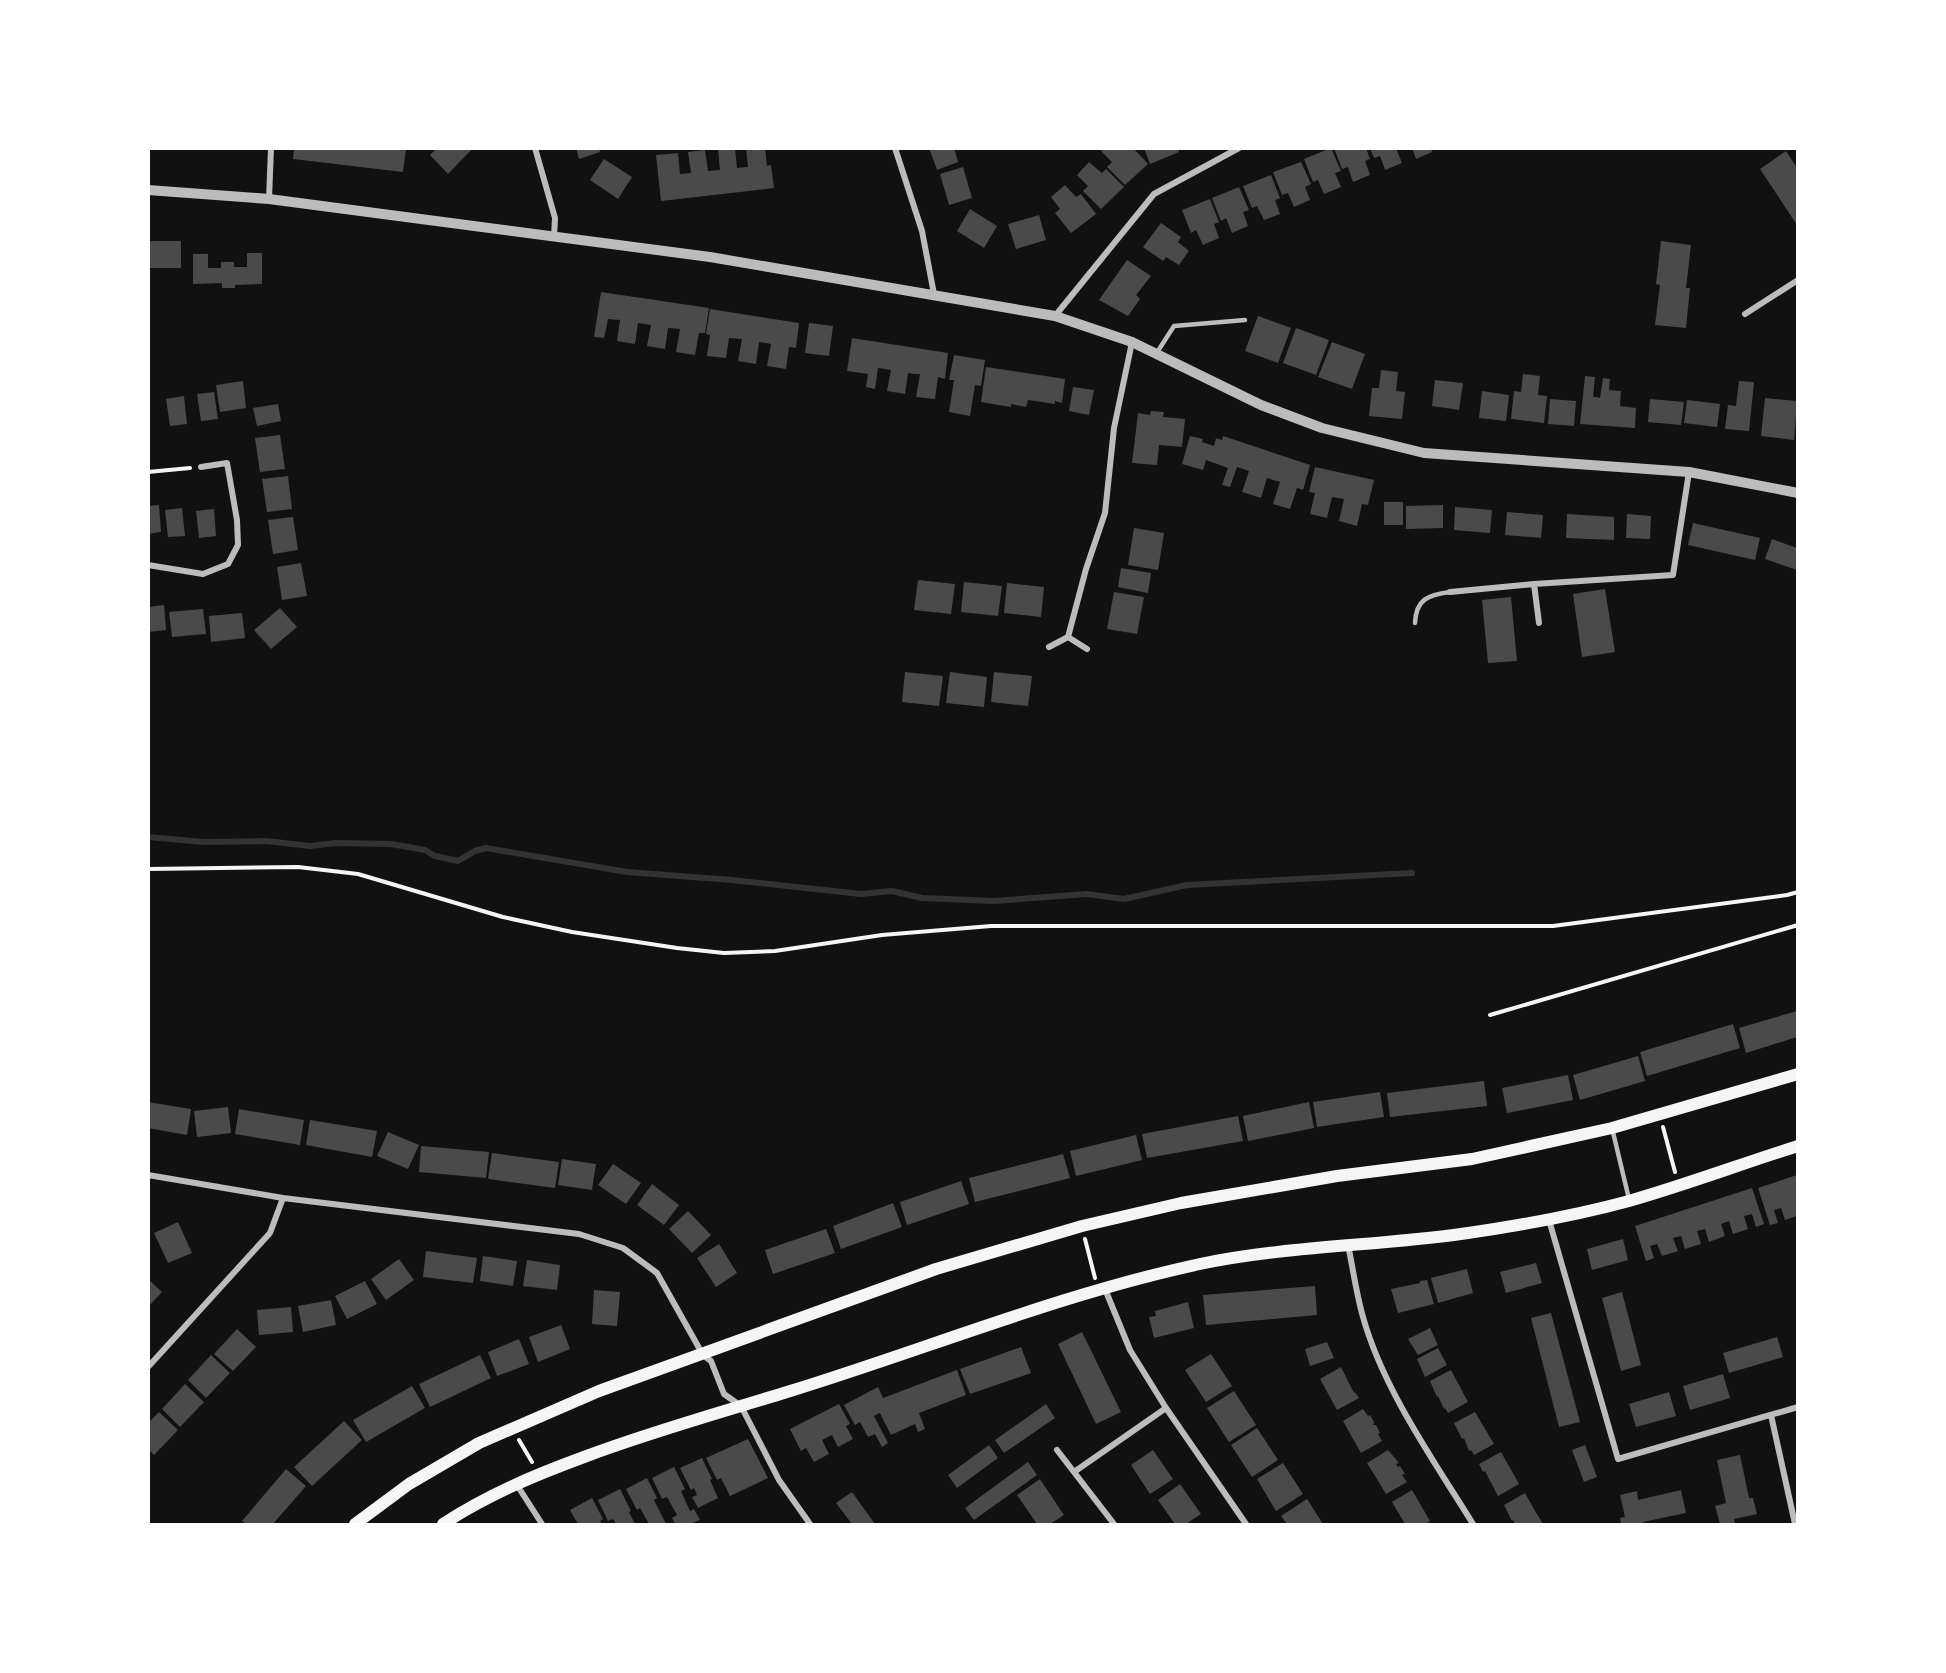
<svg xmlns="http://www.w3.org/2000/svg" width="1946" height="1673" viewBox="0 0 1946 1673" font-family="Cabin,sans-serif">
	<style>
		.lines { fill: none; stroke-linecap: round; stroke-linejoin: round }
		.stream { stroke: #333; stroke-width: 6 }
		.building { fill: #4a4a4a }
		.path { stroke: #f5f5f5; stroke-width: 4 }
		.service { stroke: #bcbcbc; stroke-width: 4.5 }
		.minor { stroke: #bcbcbc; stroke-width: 6 }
		.tertiary { stroke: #bcbcbc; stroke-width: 10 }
		.secondary { stroke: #f5f5f5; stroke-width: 12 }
	</style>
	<rect width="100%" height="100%" fill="#111"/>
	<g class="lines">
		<path class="stream" d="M148 837 204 842 266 841 310 846 336 843 391 844 425 850 435 856 458 861 475 851 486 848 627 872 732 880 861 894 892 891 922 898 994 901 1087 894 1124 899 1187 885 1412 873"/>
	</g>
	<path class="building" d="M294 148H404L406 149 403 172 293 159Z
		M437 148H473L448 174 430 155Z
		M576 148H599L600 152 579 159Z
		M735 148 737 168 748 167 746 148H765L767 166 771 165 774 188 661 201 656 155 678 153 680 174 691 173 688 152 705 150 708 171 720 170 718 149Z
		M929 148H954L958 162 937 170Z
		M1104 148H1133L1148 164 1125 185 1107 167 1112 162 1101 151Z
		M1144 148H1178L1179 152 1150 164Z
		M1331 148 1341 171 1335 173 1341 187 1324 194 1318 180 1313 182 1304 159Z
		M1334 148H1366L1370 159 1365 161 1370 175 1353 182 1348 167 1342 169Z
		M1370 148H1396L1402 163 1385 170 1380 156 1374 158Z
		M1412 148H1431L1432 152 1416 159Z
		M1786 151 1797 168V225L1760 169Z
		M604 159 632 177 618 199 590 180Z
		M1089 162 1102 173 1106 169 1124 187 1101 209 1083 191 1088 186 1077 175Z
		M1301 162 1311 184 1305 187 1310 200 1294 207 1288 193 1282 195 1273 172Z
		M963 167 972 198 949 205 940 174Z
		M1271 175 1280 198 1275 200 1280 214 1264 220 1257 206 1252 208 1243 186Z
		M1065 185 1076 197 1081 194 1096 214 1071 233 1055 213 1060 209 1051 197Z
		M1239 187 1249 210 1243 212 1248 226 1232 233 1226 218 1221 221 1212 198Z
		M1210 199 1219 222 1214 224 1219 238 1203 245 1196 230 1191 233 1182 210Z
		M970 209 997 226 984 248 957 231Z
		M1039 215 1046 240 1016 249 1008 224Z
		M1161 223 1181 237 1178 242 1189 251 1179 265 1166 257 1163 261 1143 247Z
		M148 241H181V268H148Z
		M1661 241 1691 245 1686 288H1690L1686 328 1655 325 1660 285 1656 284Z
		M247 253H262V284L235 285V288H222V283L193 284V254H208V268H221V262H234V267H247Z
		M1127 260 1151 276 1136 295 1140 299 1128 316 1099 300Z
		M601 292 709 308 705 333H699L695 355 676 352 680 329 668 328 665 349 647 346 651 325 638 323 635 344 617 341 620 320 608 319 604 338 594 337Z
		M710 309 799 323 796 348 789 347 786 369 767 366 771 344 766 343 759 342 756 364 738 361 742 339 729 338 726 358 707 356 710 335 706 334Z
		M1258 316 1291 328 1278 363 1245 351Z
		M809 323 833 326 829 356 805 353Z
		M1296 328 1329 340 1316 375 1283 363Z
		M852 338 948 353 945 379 938 377 935 399 916 397 920 374H915L908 373 905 394 887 391 891 370 878 368 875 389 866 387 868 374 847 371Z
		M1332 342 1365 354 1352 389 1318 377Z
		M954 355 985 360 981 386 975 385 970 416 949 412 954 380H949Z
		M986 367 1065 379 1062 403 1055 401V404L1028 400 1026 407 1011 404V407L981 402Z
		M1381 370 1398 372 1396 391 1405 392 1402 419 1369 416 1372 388H1379Z
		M1523 374 1540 376 1538 395 1547 396 1544 423 1511 419 1514 391 1521 392Z
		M1585 376 1595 377 1593 397H1596L1600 398 1603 378 1610 379 1609 390 1621 391 1620 406 1636 408 1635 428 1580 424Z
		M1435 380 1463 383 1459 410 1432 406Z
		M243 381 246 408 220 412 216 385Z
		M1739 381 1754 382 1749 431 1725 429 1728 405 1736 406Z
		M1073 387 1094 390 1089 415 1069 411Z
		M1482 391 1509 395 1506 421 1479 418Z
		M214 392 218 419 201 421 197 394Z
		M184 396 187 424 170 426 166 399Z
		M1765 398 1797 401 1794 440 1761 436Z
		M1550 399 1576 401 1574 426 1548 424Z
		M1650 399 1684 402 1681 425 1648 422Z
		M1687 400 1720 404 1717 427 1684 423Z
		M278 404 281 421 257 426 253 408Z
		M1151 411 1164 412 1163 417 1185 419 1182 447 1159 445 1157 465 1132 463 1138 413 1150 415Z
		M280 435 285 469 260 472 255 438Z
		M1190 436 1203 439 1202 442 1214 446 1216 438 1222 440 1223 436 1310 465 1303 490 1297 488 1290 509 1273 504 1280 482 1267 478 1261 498 1242 492 1249 471 1237 467 1230 487 1222 485 1228 468 1206 460 1203 470 1182 464Z
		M1315 467 1374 480 1368 505 1362 504 1357 526 1339 521 1344 499 1332 497 1327 518 1310 514 1315 493 1309 492Z
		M288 476 292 509 267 512 262 479Z
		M1384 502H1403V525H1384Z
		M159 505 161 532 148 534V506Z
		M1443 505V528L1406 529V506Z
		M1455 507 1492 510 1490 533 1454 530Z
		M182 508 185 536 168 537 165 510Z
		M214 509 216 536 199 538 196 511Z
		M1507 512 1543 515 1541 538 1505 535Z
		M1567 514 1614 517V540L1566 538Z
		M1627 514 1651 516 1650 539 1626 538Z
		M293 517 298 550 273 554 268 520Z
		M1693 523 1760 538 1755 560 1688 545Z
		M1134 528 1164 533 1158 570 1128 565Z
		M1772 539 1797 548V570L1765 559Z
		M301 563 307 596 282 600 277 567Z
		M1121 568 1151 573 1148 593 1118 587Z
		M918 580 955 584 951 614 914 610Z
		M964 582 1002 586 998 616 961 612Z
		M1007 583 1044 587 1041 617 1004 613Z
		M1605 589 1615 652 1582 657 1573 594Z
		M1114 592 1144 597 1137 634 1107 629Z
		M1511 597 1517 661 1488 663 1482 600Z
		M164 605 166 630 148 632V607Z
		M280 608 297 627 271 649 254 630Z
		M203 609 206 634 172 637 169 612Z
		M242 613 245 638 211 642 209 616Z
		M905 672 943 676 939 706 902 702Z
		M950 672 987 677 984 707 946 703Z
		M994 672 1032 676 1028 706 991 702Z
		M1797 1011V1037L1746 1053 1739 1028Z
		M1733 1024 1740 1048 1647 1076 1640 1052Z
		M1638 1056 1645 1081 1580 1100 1573 1075Z
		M1568 1075 1573 1100 1507 1113 1502 1088Z
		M1484 1081 1487 1106 1390 1117 1387 1093Z
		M1380 1092 1384 1117 1317 1127 1313 1102Z
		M148 1102 191 1109 187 1135 148 1128Z
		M1309 1102 1314 1128 1248 1141 1243 1116Z
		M228 1107 231 1133 197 1137 194 1111Z
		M239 1109 304 1120 300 1145 235 1134Z
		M1238 1116 1243 1141 1147 1158 1142 1134Z
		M310 1120 377 1131 372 1157 306 1145Z
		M388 1132 419 1145 408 1169 377 1156Z
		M1136 1135 1142 1160 1076 1176 1070 1151Z
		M421 1146 489 1152 486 1178 419 1172Z
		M492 1153 559 1162 555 1188 488 1179Z
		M1063 1154 1070 1178 975 1202 969 1178Z
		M562 1159 596 1164 592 1190 558 1185Z
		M613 1164 641 1183 626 1204 598 1185Z
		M1797 1175V1216L1785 1220 1781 1208 1774 1210 1778 1223 1770 1225 1758 1188Z
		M961 1181 969 1204 907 1225 900 1202Z
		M652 1184 679 1205 664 1225 637 1205Z
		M1752 1188 1764 1224 1756 1227 1752 1214 1744 1216 1748 1229 1733 1234 1729 1221 1721 1224 1725 1236 1709 1242 1705 1229 1697 1231 1701 1244 1685 1249 1681 1236 1673 1238 1678 1251 1662 1256 1657 1244 1650 1246 1654 1258 1646 1261 1635 1226Z
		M893 1203 902 1227 841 1249 833 1226Z
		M688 1211 711 1235 692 1253 669 1229Z
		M178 1222 192 1253 168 1263 154 1233Z
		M826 1229 835 1253 773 1274 765 1250Z
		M1623 1239 1628 1260 1592 1270 1587 1249Z
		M719 1244 737 1273 716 1287 697 1258Z
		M426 1251 477 1258 473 1283 423 1277Z
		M483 1256 517 1261 513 1286 480 1281Z
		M399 1259 414 1280 386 1300 371 1279Z
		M527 1260 560 1265 557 1290 523 1286Z
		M1536 1263 1542 1283 1506 1293 1500 1272Z
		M1467 1269 1473 1293 1438 1303 1431 1278Z
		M148 1279 162 1292 148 1307Z
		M1427 1280 1434 1304 1398 1313 1391 1289 1420 1283V1281Z
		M365 1281 377 1304 347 1319 335 1296Z
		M1315 1286 1317 1315 1206 1325 1203 1295Z
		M594 1290 620 1292 617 1326 592 1324Z
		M1622 1292 1641 1365 1621 1371 1602 1298Z
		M331 1300 336 1325 303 1332 298 1306Z
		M1188 1302 1194 1328 1154 1338 1149 1317 1156 1316 1155 1311Z
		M291 1307 293 1332 259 1335 257 1310Z
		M1551 1313 1580 1422 1559 1427 1531 1318Z
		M561 1325 570 1349 538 1362 529 1337Z
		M1430 1328 1438 1345 1418 1355 1408 1339Z
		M237 1329 256 1347 233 1371 214 1354Z
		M1082 1332 1121 1412 1096 1424 1058 1344Z
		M1777 1337 1783 1357 1729 1373 1723 1353Z
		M519 1339 529 1364 497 1376 488 1352Z
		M1327 1342 1334 1358 1310 1366 1305 1349Z
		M1021 1347 1031 1373 970 1394 960 1369Z
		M1438 1348 1447 1365 1425 1377 1417 1359Z
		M1211 1354 1232 1386 1206 1402 1185 1370Z
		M211 1355 230 1373 206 1398 188 1380Z
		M480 1355 491 1378 430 1407 419 1384Z
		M1341 1367 1354 1393 1355 1392 1359 1398 1337 1410 1320 1379Z
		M957 1370 966 1395 919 1413 925 1429 918 1432 915 1424 891 1435 880 1413 874 1416 888 1443 882 1447 875 1434 868 1437 860 1422 855 1425 844 1405 878 1387 883 1398Z
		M1451 1370 1468 1402 1448 1413 1445 1408 1444 1409 1438 1396 1437 1397 1430 1381Z
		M1723 1374 1730 1398 1690 1410 1683 1386Z
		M185 1384 204 1402 180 1427 162 1409Z
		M412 1386 425 1408 366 1442 353 1420Z
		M1234 1391 1256 1425 1229 1442 1207 1408Z
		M1669 1392 1676 1416 1636 1427 1629 1404Z
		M839 1404 850 1424 846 1426 853 1439 838 1447 832 1435 822 1440 829 1454 814 1462 806 1448 801 1451 790 1429Z
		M1046 1404 1055 1418 1004 1453 995 1440Z
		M1363 1409 1368 1416 1370 1415 1374 1422 1373 1425H1376L1380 1433 1378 1434 1382 1441 1361 1453 1343 1421Z
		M159 1412 178 1430 154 1455 148 1449V1423Z
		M1475 1412 1494 1444 1474 1455 1471 1450 1469 1451 1464 1438 1462 1439 1454 1423Z
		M344 1421 362 1440 312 1486 294 1467Z
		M1257 1428 1278 1460 1252 1477 1231 1445Z
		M748 1439 768 1478 730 1496 721 1478 717 1480 706 1458Z
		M989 1445 998 1458 957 1488 948 1475Z
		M1585 1445 1597 1477 1584 1482 1572 1450Z
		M1153 1450 1173 1479 1150 1494 1131 1465Z
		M1388 1450 1399 1463 1396 1464 1398 1467 1400 1466 1405 1474 1402 1475 1407 1482 1386 1494 1367 1463Z
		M1501 1452 1519 1484 1498 1496 1485 1471 1483 1472 1479 1464Z
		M1740 1455 1749 1498H1753L1757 1514 1734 1519 1735 1524H1720L1715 1506 1726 1503 1717 1460Z
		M702 1458 712 1479 710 1480 718 1498 698 1508 692 1497 697 1495 694 1488 691 1490 680 1468Z
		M1028 1462 1037 1475 974 1520 965 1508Z
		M1283 1463 1303 1494 1276 1511 1257 1479Z
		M674 1467 685 1489 681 1491 690 1511 694 1509 700 1520 690 1524H675L672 1518 677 1515 667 1497 662 1499 652 1478Z
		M286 1469 306 1486 273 1524H246L242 1521Z
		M647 1478 657 1498 654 1500 666 1524 656 1523 649 1524 640 1508 637 1510 626 1489Z
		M1040 1479 1064 1515 1050 1524H1037L1017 1495Z
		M1180 1484 1201 1514 1186 1524H1175L1158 1500Z
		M620 1489 631 1511 629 1512 635 1524H616L613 1519 608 1521 598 1500Z
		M1412 1490 1430 1521 1425 1524H1405L1392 1502Z
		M1681 1490 1686 1513 1643 1522 1644 1524H1621L1620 1518 1625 1517 1620 1495 1637 1491 1638 1500Z
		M852 1492 875 1524H852L836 1503Z
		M1525 1493 1534 1509 1543 1524H1513L1515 1523 1513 1520 1512 1521 1504 1505Z
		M592 1498 603 1519 600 1521 602 1524H578L570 1510Z
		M1307 1499 1323 1524H1287L1281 1516Z"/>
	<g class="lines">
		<path class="path" d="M148 472 190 468
			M148 869 298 867 358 874 503 917 572 932 677 948 724 953 775 951 882 935 991 926H1553L1787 895 1798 892
			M1490 1015 1798 925
			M1663 1127 1675 1172
			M1085 1239 1095 1278
			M519 1440 532 1462"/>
		<path class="service" d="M1156 354 1174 326 1245 320
			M1415 623C1416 599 1428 595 1450 592
			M1612 1128 1629 1199"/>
		<path class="minor" d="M535 148 555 218 554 237
			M895 148 922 231 934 294
			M269 199 271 148
			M1745 314 1798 280
			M1055 316 1154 194 1239 148
			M148 565 203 574 228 564 238 545 237 520 227 463 201 467
			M1534 584 1539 623
			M1450 592 1534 584 1673 575 1689 472
			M1068 637 1087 649
			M1049 647 1068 637 1086 569 1105 513 1114 428 1132 342
			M148 1175 283 1198 579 1234 623 1248 657 1273 703 1355 711 1361 724 1394 741 1406 779 1480 810 1524
			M1549 1220 1618 1459 1798 1407
			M1348 1245C1353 1268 1356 1293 1363 1317 1383 1389 1434 1461 1473 1524
			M1105 1289 1130 1350 1166 1408 1246 1524
			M148 1367 270 1233 283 1198
			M1771 1415 1795 1524
			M1057 1450 1114 1524
			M1074 1472 1166 1408
			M517 1485 542 1524"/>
		<path class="tertiary" d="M148 190 269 199 710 257 1055 316 1132 342 1261 405 1322 428 1424 453 1689 472 1798 493"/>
		<path class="secondary" d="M355 1524 409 1484 479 1443 599 1391 936 1269 1082 1226 1181 1203 1337 1176 1472 1159 1612 1128 1798 1074
			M443 1524C487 1495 535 1475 584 1457 650 1432 719 1413 787 1392 924 1350 1060 1294 1200 1264 1286 1246 1375 1246 1461 1234 1517 1226 1574 1216 1629 1201 1685 1185 1741 1164 1798 1146"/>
	</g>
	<rect width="1946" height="1673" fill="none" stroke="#ffffff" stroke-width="300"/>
</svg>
